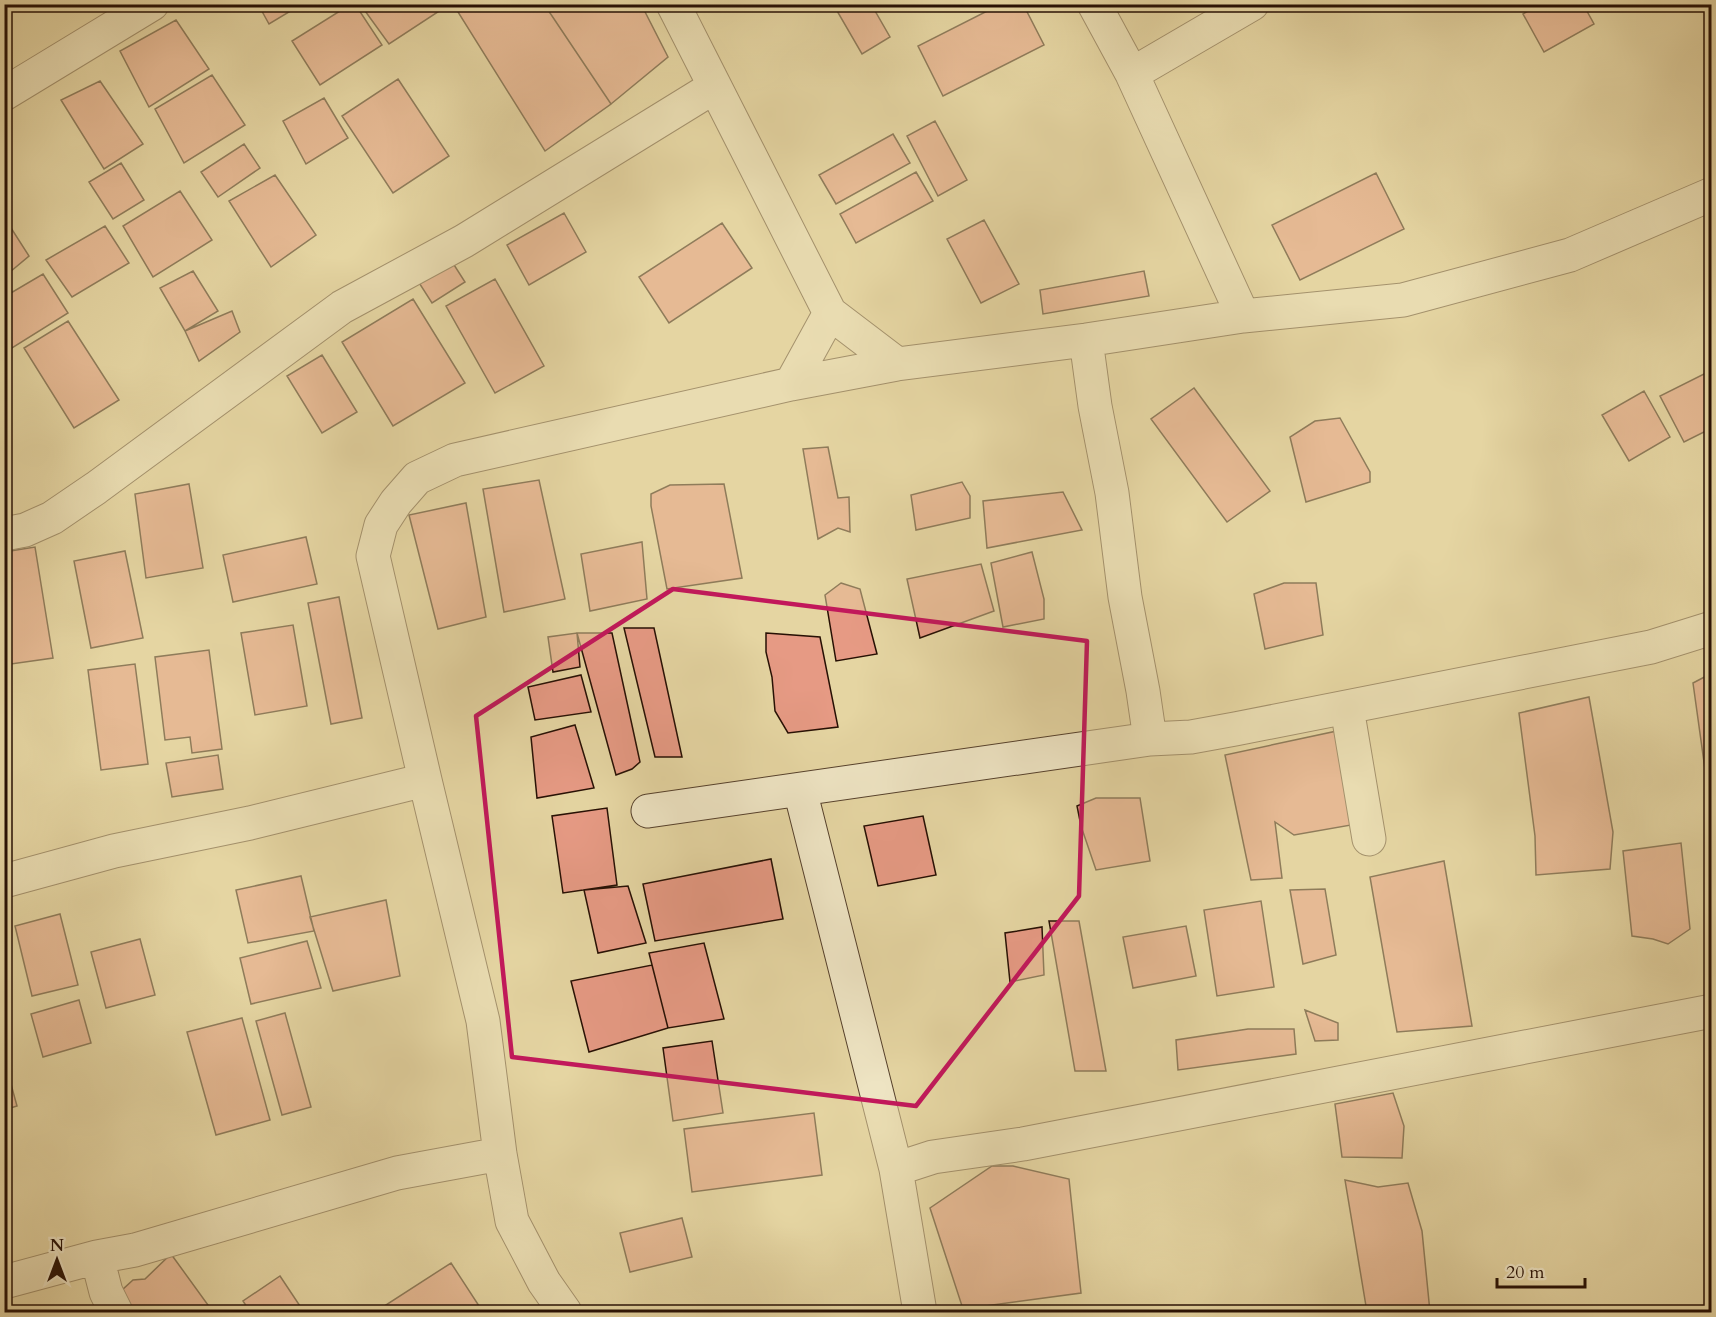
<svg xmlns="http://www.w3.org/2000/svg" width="1716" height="1317" viewBox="0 0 1716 1317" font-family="Cardo,serif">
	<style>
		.building { fill: #e69a84; stroke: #271004; stroke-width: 1.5 }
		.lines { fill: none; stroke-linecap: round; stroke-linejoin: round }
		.minor-casing { stroke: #56412c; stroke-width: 35 }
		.minor { stroke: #eee4c3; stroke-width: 33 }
		.marked { fill: none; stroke: #c2185b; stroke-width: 4.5; stroke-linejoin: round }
	</style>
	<rect width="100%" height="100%" fill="#e5d5a2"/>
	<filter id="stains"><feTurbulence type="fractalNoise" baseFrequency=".00333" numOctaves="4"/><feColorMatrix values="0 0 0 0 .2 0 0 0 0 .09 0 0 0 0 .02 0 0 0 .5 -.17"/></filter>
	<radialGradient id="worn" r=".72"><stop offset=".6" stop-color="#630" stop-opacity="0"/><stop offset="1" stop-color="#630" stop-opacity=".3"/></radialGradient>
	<path class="building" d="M258 4H292L294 9 269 24Z
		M351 4H355L382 45 320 85 292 41Z
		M360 4H450L389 44Z
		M453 4H544L611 104 545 151Z
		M544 4H641L668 57 611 104Z
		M833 4H871L890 37 862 54Z
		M1001 4H1023L1044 45 943 96 918 46Z
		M1540 4H1583L1594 24 1544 52 1523 14Z
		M176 20 209 69 149 107 120 51Z
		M212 75 245 125 184 163 155 109Z
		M398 79 449 156 393 193 342 116Z
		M100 81 143 144 104 169 61 100Z
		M324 98 348 138 306 164 283 121Z
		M935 121 967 180 938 196 907 136Z
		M893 134 910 163 836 204 819 175Z
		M244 144 260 168 218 197 201 172Z
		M121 163 144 200 113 219 89 182Z
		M916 172 933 201 856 243 840 214Z
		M1376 173 1404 229 1300 280 1272 225Z
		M275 175 316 235 271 267 229 201Z
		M180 191 212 240 153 277 123 226Z
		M564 213 586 252 529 285 507 245Z
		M4 217 29 256 4 277Z
		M984 220 1019 284 981 303 947 239Z
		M722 223 752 268 669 323 639 277Z
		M105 226 129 263 72 297 46 260Z
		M449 257 465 282 432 303 416 278Z
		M193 271 218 311 185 331 160 288Z
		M1144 271 1149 296 1043 314 1040 290Z
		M43 274 68 313 4 353V297Z
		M495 279 544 366 495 393 446 306Z
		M413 299 465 383 393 426 342 342Z
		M232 311 240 332 199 361 185 331Z
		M68 321 119 400 74 428 24 348Z
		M322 355 357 412 322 433 287 376Z
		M1712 370V428L1684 442 1660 396Z
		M1194 388 1270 491 1227 522 1151 419Z
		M1644 391 1670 437 1629 461 1602 415Z
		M1340 418 1370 472V482L1306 502 1290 437 1315 421Z
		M828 447 838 498 849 497 850 532 838 528 818 539 803 449Z
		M539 480 565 599 504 612 483 489Z
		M962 482 970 496V518L916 530 911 495Z
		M189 484 203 568 146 578 135 494Z
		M724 484 742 578 667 589 651 506V494L670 485Z
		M1063 492 1082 530 987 548 983 501Z
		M466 503 486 617 438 629 409 515Z
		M306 537 317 584 233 602 223 555Z
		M642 542 647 599 590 611 581 554Z
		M35 547 53 658 4 665V552Z
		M125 551 143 638 91 648 74 561Z
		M1032 552 1044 599V619L1003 627 991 563Z
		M981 564 994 611 920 638 907 579Z
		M841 583 860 589 877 654 836 661 825 595Z
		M1284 583H1316L1323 635 1265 649 1254 594Z
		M339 597 362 718 331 724 308 603Z
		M293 625 307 706 255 715 241 633Z
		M624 628H654L682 757H655Z
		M577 633 580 667 553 672 548 637Z
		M577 633H612L640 762 632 769 616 775Z
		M766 633 820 637 838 727 788 733 775 711 772 677 766 652Z
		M209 650 222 749 192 753 190 737 165 740 155 657Z
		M135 664 148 764 101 770 88 670Z
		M1712 673V790L1708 791 1693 683Z
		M581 675 591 712 535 720 528 687Z
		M1589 697 1613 832 1610 869 1536 875 1535 836 1519 713Z
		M575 725 594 788 537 798 531 737Z
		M1337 731 1357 824 1294 835 1275 822 1282 878 1251 880 1225 755Z
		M218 755 223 789 172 797 166 763Z
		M1096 798H1140L1150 861 1096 870 1081 826 1077 806Z
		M607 808 617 885 563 893 552 816Z
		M923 816 936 875 878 886 864 826Z
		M1681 843 1690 929 1668 944 1653 939 1632 936 1623 851Z
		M771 859 783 919 655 941 643 884Z
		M1444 861 1472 1026 1397 1032 1370 877Z
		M301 876 314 931 248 943 236 890Z
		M628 886 646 943 598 953 584 890Z
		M1325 889 1336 955 1303 964 1290 890Z
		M386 900 400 976 333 991 310 917Z
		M1261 901 1274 987 1217 996 1204 910Z
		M60 914 78 985 32 996 15 926Z
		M1049 921H1079L1106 1071H1075Z
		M1186 926 1196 976 1133 988 1123 937Z
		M1042 927 1044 975 1010 982 1005 933Z
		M140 939 155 995 106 1008 91 952Z
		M307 941 321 988 251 1004 240 958Z
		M704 943 724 1019 668 1028 649 953Z
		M652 965 668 1028 589 1052 571 981Z
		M79 1000 91 1043 43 1057 31 1014Z
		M1305 1010 1338 1023V1040L1315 1041Z
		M285 1013 311 1107 282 1115 256 1021Z
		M242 1018 270 1120 216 1135 187 1032Z
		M1248 1029H1294L1296 1054 1178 1070 1176 1040Z
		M712 1041 723 1113 673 1121 663 1048Z
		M6 1066 17 1106 4 1110V1067Z
		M1393 1093 1404 1126 1402 1158 1342 1157 1335 1104Z
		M814 1113 822 1175 692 1192 684 1129Z
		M992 1166H1013L1069 1179 1081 1293 963 1309 930 1208Z
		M1345 1180 1378 1187 1408 1183 1422 1231 1430 1312H1367Z
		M682 1218 692 1257 630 1272 620 1233Z
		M171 1254 208 1305 196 1312H134L121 1291 133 1280 145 1279Z
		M451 1263 483 1312H375Z
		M280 1276 304 1312H250L243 1301Z"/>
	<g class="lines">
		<defs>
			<path id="minor" d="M673 4 830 313 897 364
				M1094 4 1132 74 1243 316
				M1132 74 1252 4
				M4 94 152 4
				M1086 340 1095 406 1112 493 1125 597 1143 691 1150 739
				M791 384 830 313
				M4 534 25 530 52 518 96 488 342 307 464 241 714 87
				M1347 708 1369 839
				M800 790 896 1169 920 1312
				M648 811 1150 739 1191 737 1235 729 1651 647 1712 628
				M4 881 114 851 250 823 425 780
				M896 1169 933 1157 1023 1144 1712 1011
				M4 1282 97 1257
				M116 1312 106 1292 97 1257 135 1250 397 1173 500 1154
				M565 1312 544 1282 512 1221 500 1154 483 1021 425 780 373 556 381 525 396 502 417 478 455 460 791 384 897 364 1086 340 1243 316 1403 300 1570 255 1712 194"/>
		</defs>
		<use href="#minor" class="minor-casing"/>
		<use href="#minor" class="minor"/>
	</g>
	<path d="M0 0H1716V1317H0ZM673 589 1087 641 1079 896 916 1106 512 1057 476 716Z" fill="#e5d5a2" fill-opacity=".55" fill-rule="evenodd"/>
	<path class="marked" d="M673 589 1087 641 1079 896 916 1106 512 1057 476 716Z"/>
	<rect width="1716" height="1317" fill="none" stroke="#e5d5a2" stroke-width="24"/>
	<rect x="6" y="6" width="1704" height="1305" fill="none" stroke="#271004" stroke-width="3"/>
	<rect x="12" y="12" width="1692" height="1293" fill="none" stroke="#271004" stroke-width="1.5"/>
	<g transform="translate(57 1260)" stroke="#eee4c3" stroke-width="4.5" paint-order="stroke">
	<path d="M0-4.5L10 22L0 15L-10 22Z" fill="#271004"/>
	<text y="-9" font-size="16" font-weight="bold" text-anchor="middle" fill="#271004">N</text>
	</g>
	<path d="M1497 1278v9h88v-9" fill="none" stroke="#271004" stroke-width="3"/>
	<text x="1506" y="1278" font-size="18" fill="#271004" stroke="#eee4c3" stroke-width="4.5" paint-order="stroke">20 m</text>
	<rect width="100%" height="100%" filter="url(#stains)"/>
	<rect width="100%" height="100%" fill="url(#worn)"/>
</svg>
